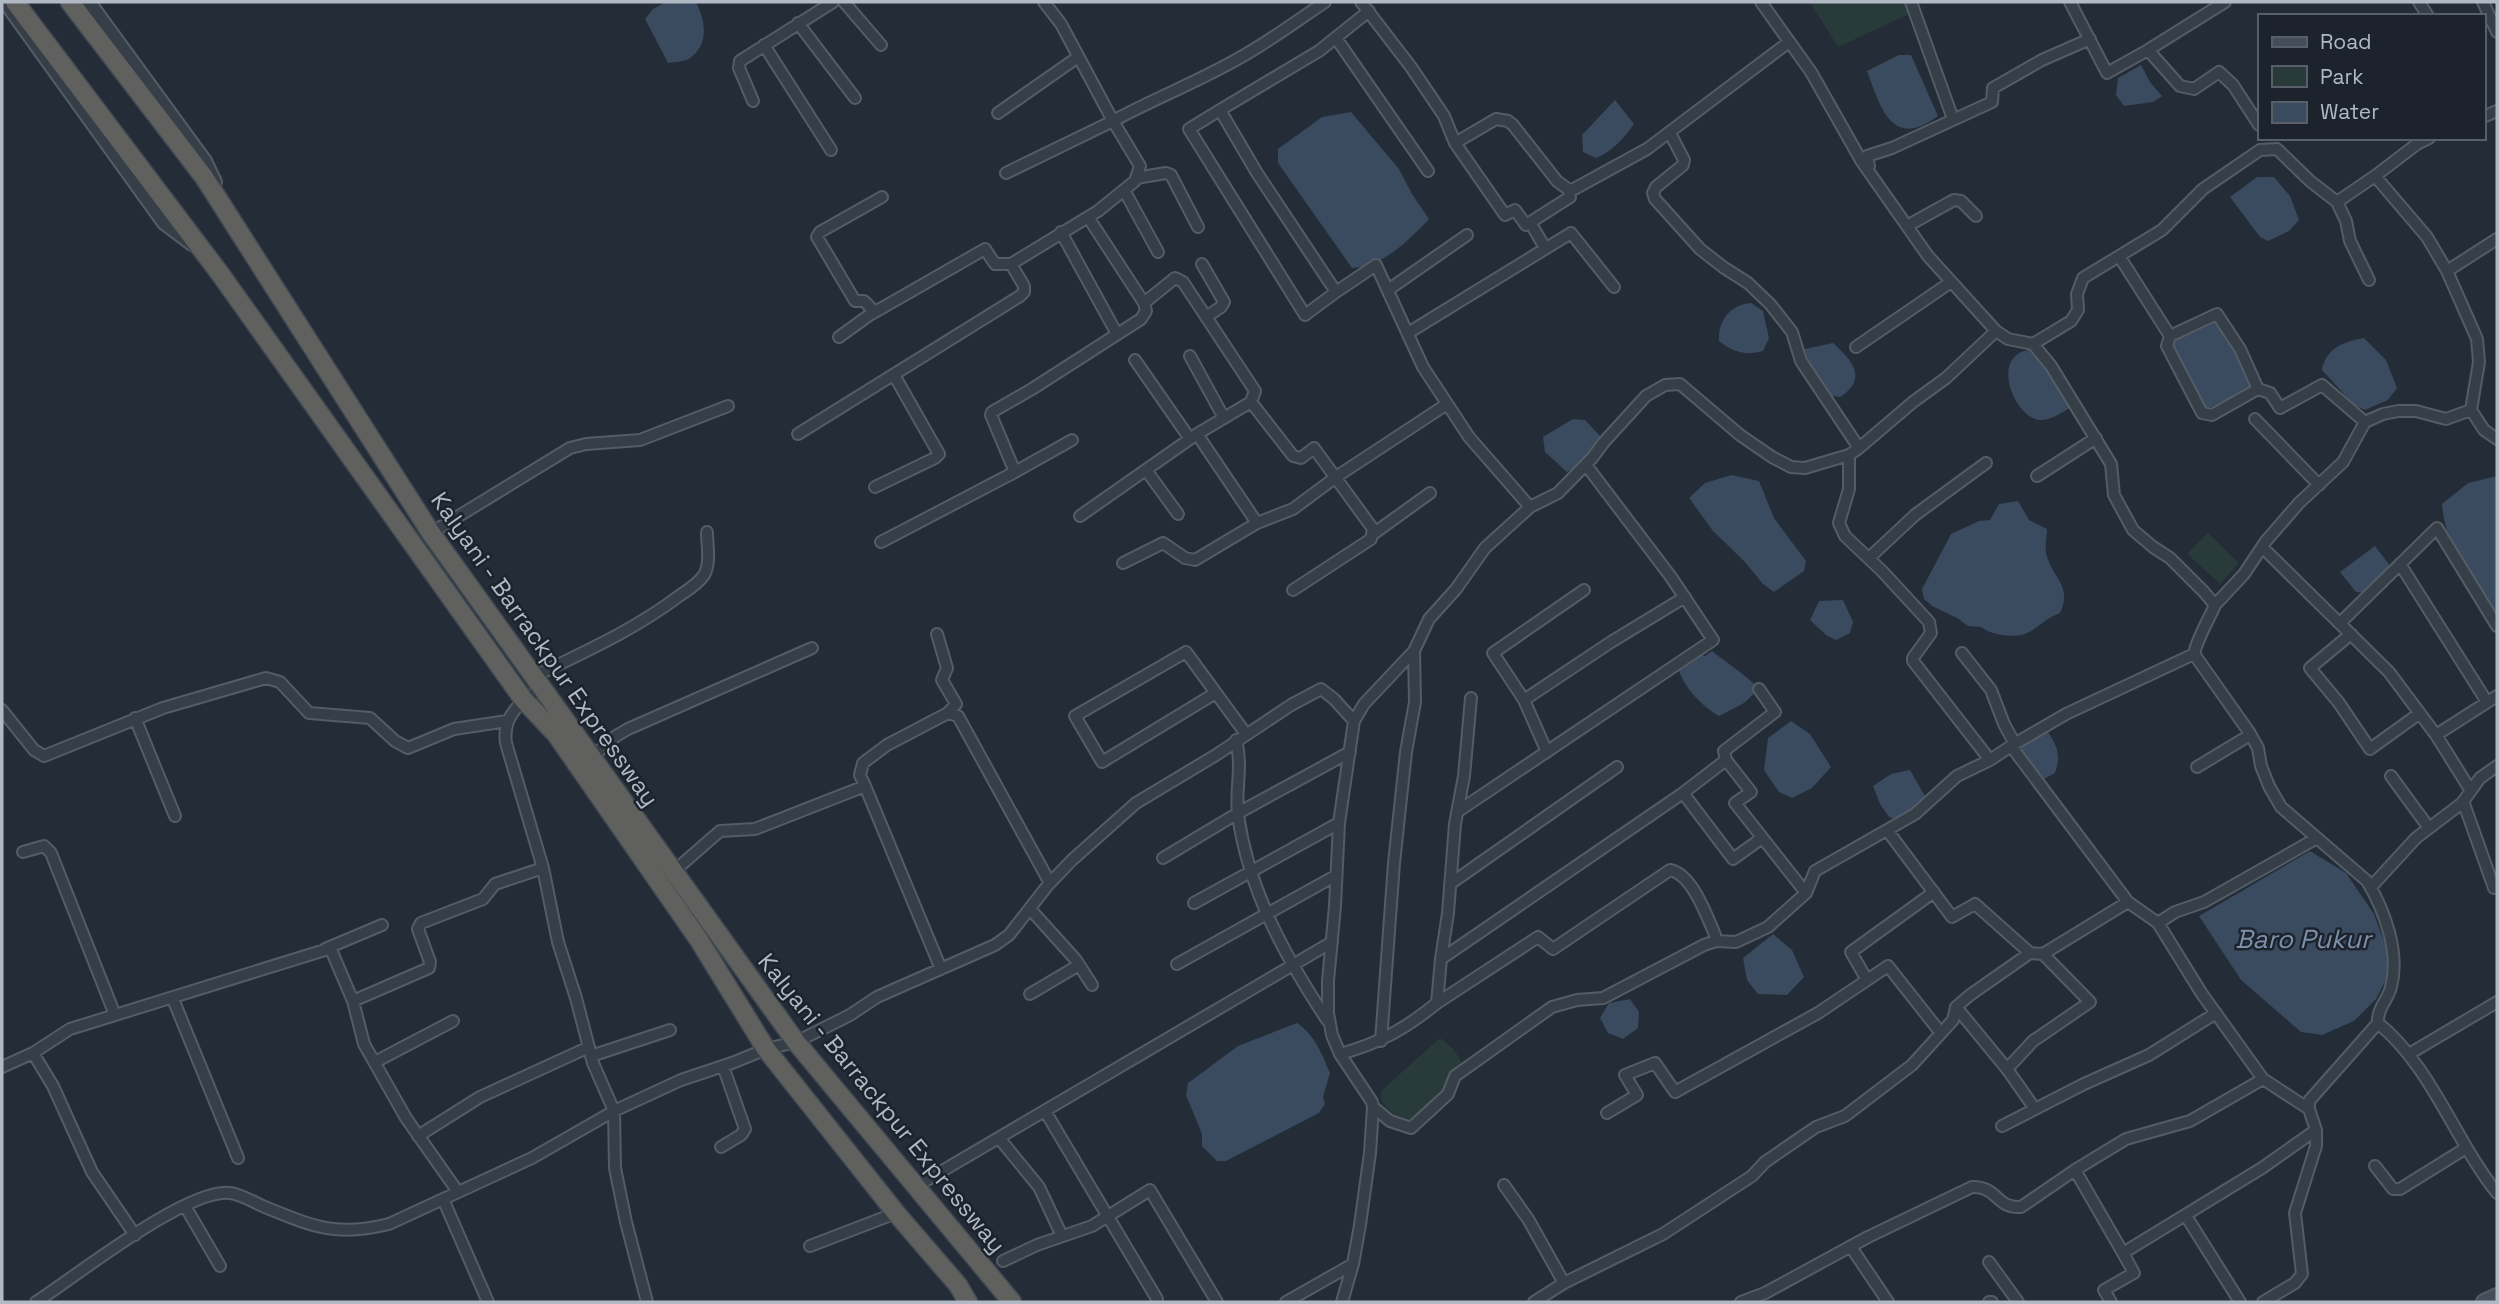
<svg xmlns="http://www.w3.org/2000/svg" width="2499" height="1304" viewBox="0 0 2499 1304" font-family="'Space Grotesk',sans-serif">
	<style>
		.green { fill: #283a3a }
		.water { fill: #3a4a5f }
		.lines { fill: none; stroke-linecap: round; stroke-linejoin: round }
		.minor-casing { stroke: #545c65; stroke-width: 14 }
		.tertiary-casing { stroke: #545c65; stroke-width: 16 }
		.secondary-casing { stroke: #545c65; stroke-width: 18 }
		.trunk-casing { stroke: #414952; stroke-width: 21 }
		.minor { stroke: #363e47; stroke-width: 10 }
		.tertiary { stroke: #363e47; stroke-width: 12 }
		.secondary { stroke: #454d5a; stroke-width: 14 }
		.trunk { stroke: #60605e; stroke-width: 18 }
		.labels { text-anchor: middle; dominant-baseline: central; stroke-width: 5; stroke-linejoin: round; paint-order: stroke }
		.street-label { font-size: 24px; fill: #b1b9c4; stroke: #1c232c }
		.water-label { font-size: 26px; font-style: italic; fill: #7c90aa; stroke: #1c232c }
	</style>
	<rect width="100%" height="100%" fill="#232c37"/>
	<path class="green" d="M1810 2H1906L1911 13 1838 47Z
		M2208 533 2239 563 2220 584 2187 554Z
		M1440 1038C1451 1045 1459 1054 1463 1067L1445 1093 1410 1122C1397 1118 1389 1111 1381 1100L1382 1090Z"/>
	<path class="water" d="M666 2H696C705 20 710 44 690 58 685 62 674 62 668 63L645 19 653 9Z
		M1899 55H1911L1938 116C1892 150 1881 109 1867 71Z
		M2141 65 2150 82 2162 96 2153 102 2124 106 2116 95 2118 78Z
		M1615 100 1634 124C1623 139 1613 151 1596 158L1583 152 1582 135Z
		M1351 112 1399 169 1412 194 1429 219C1409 240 1383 267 1352 268L1278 163V149L1322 117Z
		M2257 177H2274L2290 196 2299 220 2289 231 2268 241 2260 237 2230 197Z
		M1751 303 1763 311 1769 338 1763 351C1745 356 1733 352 1719 341 1718 320 1730 305 1751 303Z
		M2219 321 2254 386 2228 401 2208 408 2205 406 2174 353 2173 341Z
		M2364 338 2386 360 2397 388 2388 400 2365 410 2354 405 2322 370C2326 348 2343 342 2364 338Z
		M1833 343C1853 361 1868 379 1840 397L1826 395 1800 350Z
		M2034 348 2071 407C2063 412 2051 420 2041 420 2017 420 1995 368 2018 354 2022 351 2029 350 2034 348Z
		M1573 419 1585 420 1600 436C1594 452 1582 464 1567 472L1545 452 1543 437Z
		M1731 475 1759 481 1774 518 1806 561 1804 571 1774 592 1763 584 1744 561 1713 531 1689 498 1705 483Z
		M2497 476V619C2487 606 2482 590 2472 575 2455 547 2445 538 2442 504L2468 483Z
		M2018 501 2029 520 2047 529C2047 537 2044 549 2047 557 2055 580 2072 587 2060 613 2045 618 2038 629 2025 634 2014 638 1990 635 1981 627L1968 626 1957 618 1932 606 1924 599 1922 589 1951 534 1979 521 1990 520 1999 504Z
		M2375 546 2394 571 2370 593 2356 592 2340 572Z
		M1843 600 1853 622 1850 633 1836 640 1826 635 1810 620 1819 601Z
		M1712 651C1728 664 1745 674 1759 689L1744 703 1719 716C1703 707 1684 688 1679 670L1685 662 1699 654 1705 656Z
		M1791 721 1810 734 1831 767 1812 788 1792 798 1779 792 1764 770 1768 738Z
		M2047 731C2058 746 2061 756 2055 773L2040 781 2021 751 2024 742Z
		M1910 770 1926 798 1901 820 1889 817 1880 804 1873 786 1891 774Z
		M2310 851 2346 873 2374 914 2393 966 2376 999 2354 1021 2322 1035 2301 1032 2241 980 2199 916Z
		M1773 934 1792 950 1804 977 1787 995 1758 994 1747 980 1743 958Z
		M1630 999 1639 1012 1638 1028 1623 1039 1608 1033 1600 1018 1609 1003Z
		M1297 1023C1315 1035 1322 1054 1330 1073L1323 1097 1325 1104 1319 1113 1226 1161H1217L1202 1146V1134L1186 1095 1188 1083 1238 1046Z"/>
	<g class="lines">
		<defs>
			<path id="minor" d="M844 2 881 45
				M1361 2 1411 67 1444 116 1455 143 1505 215 1515 210 1526 225 1570 197 1569 190
				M1761 2 1811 72 1862 162 1928 256 1996 331
				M1911 2 1953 119
				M2070 2 2107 73 2148 50 2225 2
				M2419 2 2428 16
				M2483 2 2497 32
				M1369 11 1319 51 1220 110 1257 173 1336 292 1376 265 1423 367 1469 437 1530 507
				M798 23 855 98
				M1336 38 1428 171
				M764 45 831 150
				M2148 50 2180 86 2194 89 2219 72 2233 85 2259 125
				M753 101 739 68 740 61 833 2
				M1220 110 1189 129 1305 315 1336 292
				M998 113 1078 57
				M2483 117 2497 111
				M1670 133 1684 160 1683 165 1656 187 1653 193 1655 199 1700 249 1723 267 1748 283 1770 304 1792 332 1801 361 1859 448
				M1455 143 1496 119 1508 121 1513 125 1557 181 1569 190 1574 189 1647 149 1789 42
				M1869 166 1867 156 1892 148 1992 102 1993 88 2042 60 2090 39
				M1006 173 1113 121 1061 24 1044 2
				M2375 176 2417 144 2429 138
				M1136 178 1166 173 1171 175 1198 227
				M1124 190 1158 252
				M2337 202 2346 221 2350 241 2369 280
				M1088 217 1144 303
				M1530 222 1545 248
				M1907 226 1954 200 1961 201 1976 216
				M1061 232 1117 334
				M2119 256 2170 336 2167 346 2202 413 2212 415 2258 389 2240 349 2217 314 2170 336
				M1202 264 1224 302 1221 307 1206 317
				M2447 271 2477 339 2479 362 2471 410
				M1388 290 1467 235
				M875 312 864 301H855L817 237 820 232 882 197
				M1408 333 1571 233 1614 287
				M839 337 868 316 985 249 995 264H1011L1098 211 1135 181 1140 166 1113 121C1159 96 1208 78 1253 50 1278 35 1301 18 1325 2
				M2033 344 2051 366 2111 464 2114 495 2133 530 2153 547 2170 558 2204 592 2215 605C2208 622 2198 636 2194 654L2249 732 2258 748 2261 766 2269 786 2281 807 2367 881C2385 911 2400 953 2391 987 2388 1000 2377 1008 2378 1023 2432 1067 2454 1139 2497 1193
				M1856 347 1951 282
				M1190 356 1224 418
				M1135 360 1190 439
				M2258 389 2270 393 2280 408 2322 385 2365 422
				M2255 419 2319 485
				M798 434 1020 296 1024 292V286L1011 264
				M1849 455V489L1839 523 1845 536 1882 571 1929 622 1931 633 1913 658V661L1990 760
				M1146 470 1178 514
				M1015 472 1072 440
				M2037 476 2096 438
				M875 487 935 458 939 454 894 375
				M1080 516 1197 434
				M1257 523 1197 434 1251 402 1293 456 1301 458 1314 448 1373 529 1371 539 1293 590
				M431 533 570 448 586 444 640 440 728 406
				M1373 534 1430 493
				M881 542 1015 472 991 415 992 412 1032 389 1141 319 1146 311 1144 303 1175 278 1183 282 1255 391 1251 402
				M2262 547 2389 672 2436 735 2471 791
				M1869 558 1915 515 1986 463
				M1123 563 1163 543 1185 558 1195 560 1257 523 1293 509 1336 477 1447 404
				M2400 564 2487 702
				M2215 605 2244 574 2266 541 2299 503 2343 462 2365 422 2383 414 2398 411H2416L2446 419 2471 410 2484 430 2497 439
				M2340 623 2437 528 2497 626
				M937 634 947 668 942 680 956 704 948 713
				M2351 634 2310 668 2339 703 2370 749 2420 713
				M1962 653 1991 690 2004 724 2015 744
				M2194 654 2066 714 2011 746 2128 902 2158 923 2202 994 2263 1079
				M533 677C584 652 634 630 679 596 688 590 698 584 704 575 711 563 707 545 707 532
				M542 689C521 700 502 716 506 743L543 868 558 942 576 998 593 1063 614 1111 615 1168 626 1222 647 1302
				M1759 689 1775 712 1724 751 1726 760 1751 792 1735 803 1806 893
				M1214 694 1102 762 1075 716 1186 652 1246 734
				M1524 700 1611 642 1685 597
				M2 710 34 750 44 756 163 708 266 678 280 682 309 713 370 718 395 741 408 748 454 729 507 721
				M135 718 175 816
				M2436 735 2497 696
				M1236 740C1243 767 1235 789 1238 815 1249 892 1285 956 1327 1020
				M1547 752 1524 700 1493 653 1584 590
				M591 758 616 736 628 729 812 648
				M2197 767 2250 735
				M2391 776 2429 828
				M865 786 860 775 863 763 887 745 948 713 958 716 1050 883
				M1683 793 1733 859 1762 838
				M2463 801 2494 888
				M1457 812 1713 640 1671 577 1586 465
				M1887 830 1952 917 1975 904 2030 953
				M23 852 44 846 51 853 115 1015
				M1163 858 1238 813 1350 752
				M673 872 720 831 755 829 865 786 941 969
				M1450 884 1617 767
				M2371 887 2416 838 2462 803 2480 778 2497 766
				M1194 903 1339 823
				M1031 910 1076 960 1092 985
				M2158 923 2175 912 2204 902 2317 838
				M1716 941 1736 942 1768 927 1806 893 1815 871 1915 814 1957 776 1990 760 2011 746
				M325 949 382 925
				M1441 959 1683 793 1726 760
				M1177 964 1335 876
				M1867 980 1851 952 1934 892
				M1030 994 1079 965
				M173 999 238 1158
				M353 1001 429 968 430 962 418 929 421 923 483 899 495 884 543 868
				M1956 1007 2007 1069 2033 1041 2090 1002 2043 954
				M1381 1041 1394 863 1406 752 1415 702 1414 651
				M33 1053 53 1086 92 1172 135 1235
				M1340 1054C1380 1043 1405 1029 1437 1003L1441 959 1448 913 1455 824 1464 776 1471 698
				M2409 1054 2497 1002
				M591 1056 670 1030
				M375 1062 453 1021
				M2 1067 33 1053 70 1029 328 949 332 952 353 1001 364 1044 406 1118 458 1192
				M2007 1069 2035 1109
				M1373 1107 1390 1121 1411 1128 1448 1094 1455 1076 1552 1007 1577 1000 1603 998 1704 945 1716 941 1715 935C1707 916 1692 874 1670 870L1553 949 1538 937 1434 1005
				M1045 1111 1157 1299
				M1607 1113 1637 1095 1625 1075 1655 1063 1675 1092 1818 1013 1888 966 1940 1032
				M2002 1126 2084 1084 2149 1055 2216 1013
				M418 1136 480 1097 589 1047
				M999 1138 1039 1187 1062 1236
				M721 1147 741 1135 745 1129 723 1066
				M2375 1166 2393 1189H2400L2466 1148
				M2075 1170 2123 1253 2262 1168 2316 1130
				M1504 1185 1528 1219 1564 1283 1534 1302
				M915 1187 1332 942
				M443 1199 488 1302
				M185 1206 220 1266
				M2186 1216 2240 1302
				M810 1246 896 1213
				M1851 1247 1888 1302
				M1003 1261 1037 1245 1092 1226 1150 1190 1217 1302
				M1989 1262 2018 1302
				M1564 1283 1663 1234 1752 1176 1765 1162 1816 1127 1845 1116 1912 1065 1953 1020 1956 1007 1970 995 2030 953 2043 954 2128 902
				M36 1302C75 1277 187 1188 230 1193 241 1194 255 1203 265 1207 314 1227 336 1237 389 1224L532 1158 614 1111 681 1080 732 1063 766 1049 796 1042 850 1015 877 997 995 945 1009 935 1048 885 1072 860 1136 803 1216 755 1291 705 1321 689 1334 699 1354 721 1364 704 1414 651 1429 619 1456 589 1485 548 1530 507 1558 493 1592 458 1604 442 1646 396 1665 385 1680 384 1740 435 1772 457 1791 467 1805 468 1849 455 1859 448 1913 402 1946 378 1996 331 2008 339 2033 344 2071 321 2078 310 2077 294 2083 278 2162 230 2203 189 2238 165 2260 150 2277 149 2310 181 2337 202 2375 176 2427 237 2447 271 2497 239
				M1286 1302 1353 1264
				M1342 1302 1353 1264 1360 1225 1370 1153 1373 1107 1372 1102 1340 1054 1332 1035 1328 1013V981L1335 906 1339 823 1354 721
				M1741 1302 1765 1293 1868 1237 1972 1187C1998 1186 1996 1209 2021 1207L2075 1170 2126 1139 2190 1121 2263 1079 2309 1109
				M1989 1302H1992
				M2111 1302 2104 1290 2134 1273 2123 1253
				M2263 1302 2295 1283 2302 1274 2295 1213 2316 1146V1130L2309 1109V1101L2378 1023"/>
			<path id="tertiary" d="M5 2 164 223 192 244
				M89 2 205 161 215 182"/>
			<path id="secondary" d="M2484 1302 2497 1296"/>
			<path id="trunk" d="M15 2 221 275 523 699 556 734 699 940 766 1049 896 1213 958 1285 968 1302
				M70 2 204 177 431 533 796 1042 1012 1302"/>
		</defs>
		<use href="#minor" class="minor-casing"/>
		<use href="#tertiary" class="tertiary-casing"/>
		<use href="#secondary" class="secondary-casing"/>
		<use href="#trunk" class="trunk-casing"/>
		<use href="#minor" class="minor"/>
		<use href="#tertiary" class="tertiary"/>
		<use href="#secondary" class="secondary"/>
		<use href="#trunk" class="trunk"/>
	</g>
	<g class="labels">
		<g class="street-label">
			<text transform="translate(545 649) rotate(55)">Kalyani - Barrackpur Expressway</text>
			<text transform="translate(882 1103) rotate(51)">Kalyani - Barrackpur Expressway</text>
		</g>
		<g class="water-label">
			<text x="2303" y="939">Baro Pukur</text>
		</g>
	</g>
	<rect width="2499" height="1304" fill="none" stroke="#b1b9c4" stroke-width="7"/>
	<rect x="2258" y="14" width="228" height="126" fill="#1c232c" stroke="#585f69" stroke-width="2"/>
	<rect x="2272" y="37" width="35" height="10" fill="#454d5a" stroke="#585f69" stroke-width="2"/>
	<text x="2320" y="49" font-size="21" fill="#b1b9c4">Road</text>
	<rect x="2272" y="66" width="35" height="21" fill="#283a3a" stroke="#585f69" stroke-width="2"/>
	<text x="2320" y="84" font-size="21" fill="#b1b9c4">Park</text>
	<rect x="2272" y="102" width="35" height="21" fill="#3a4a5f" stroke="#585f69" stroke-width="2"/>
	<text x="2320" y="119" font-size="21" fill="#b1b9c4">Water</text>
</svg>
